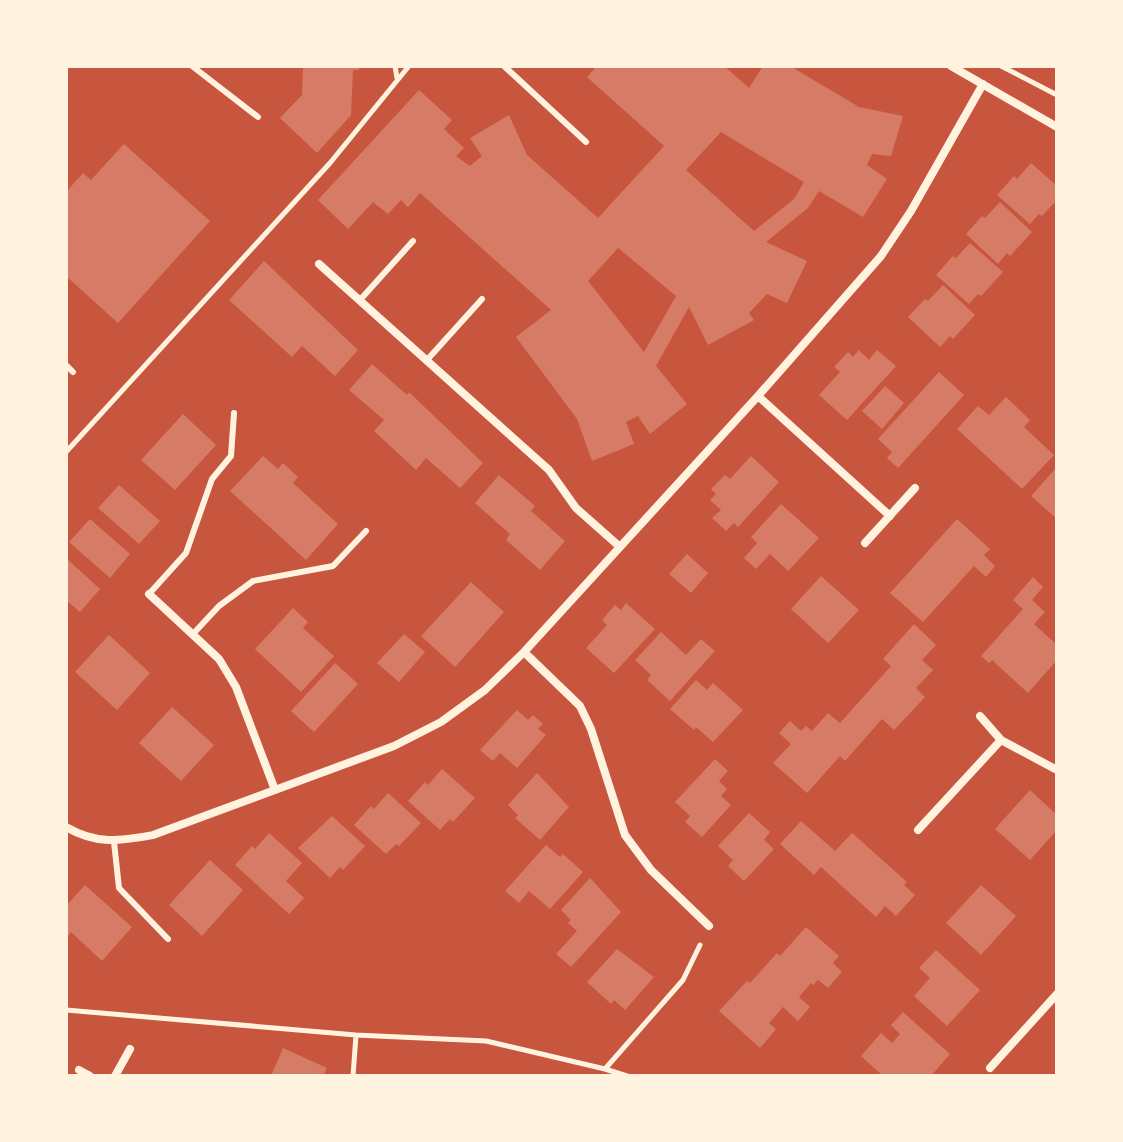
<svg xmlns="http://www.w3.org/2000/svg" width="1123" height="1142" viewBox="0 0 1123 1142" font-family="'Public Sans',sans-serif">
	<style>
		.building { fill: #d67c66; fill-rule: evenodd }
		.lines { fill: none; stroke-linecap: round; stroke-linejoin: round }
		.path { stroke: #fff3e0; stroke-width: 5 }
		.service { stroke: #fff3e0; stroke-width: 6 }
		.minor { stroke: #fff3e0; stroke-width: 8 }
	</style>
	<rect width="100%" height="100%" fill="#c8553d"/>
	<path class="building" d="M303 66H359V70H353L351 115 317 153 280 118 302 95Z
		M597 66H724L749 88 763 66H790L859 107 903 116 891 156 872 154 867 165 887 179 863 217 819 191 808 208 766 242 807 261 787 303 767 294 749 313 754 320 708 345 689 307 656 366 687 404 650 434 638 416 626 422 634 444 592 461 577 419 516 337 551 310 420 193 408 207 401 200 388 214 373 202 348 229 318 200 419 90 452 120 444 129 464 148 456 156 470 166 482 156 470 138 509 115 527 155 598 218 664 146 587 77ZM721 132 804 182 794 199 754 231 686 170ZM618 248 676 296 644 352 588 281Z
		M124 144 210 221 118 323 66 276V192L83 173 91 180Z
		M1031 163 1057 186V200L1042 216 1039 214 1030 224 997 195 1014 176 1017 179Z
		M1000 202 1032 232 1010 256 1007 253 998 264 966 234 982 216 985 218Z
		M970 243 1003 272 981 296 978 294 969 304 936 275 953 256 956 258Z
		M264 261 358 350 335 376 302 346 292 357 229 300Z
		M943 285 975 315 953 339 950 336 940 347 908 317 925 299 928 301Z
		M859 350 869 360 877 350 896 366 847 420 819 395 840 372 834 367 848 352 853 357Z
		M372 364 407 395 409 392 483 463 460 488 426 458 416 470 374 431 384 420 349 390Z
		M939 372 964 395 898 468 887 458 892 452 878 439Z
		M885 386 904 403 882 429 862 411Z
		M1006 397 1030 420 1024 427 1054 455 1022 489 957 429 978 406 989 415Z
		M183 414 216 445 175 490 141 460Z
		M263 456 278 469 283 463 298 477 293 483 338 524 306 560 230 491Z
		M751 456 779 482 738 527 734 523 726 531 712 518 721 510 710 500 716 494 711 489 725 475 730 479Z
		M1057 467V519L1031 496Z
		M499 475 535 506 531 511 565 541 540 570 506 540 510 534 475 503Z
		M119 485 160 521 139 544 98 508Z
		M781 504 819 538 788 571 770 554 756 569 744 558 757 543 751 537Z
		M90 519 130 554 110 578 69 542Z
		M957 519 990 549 984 555 995 566 986 577 974 566 923 622 890 593Z
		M687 554 708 573 691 593 669 574Z
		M66 558 100 589 80 612 66 600Z
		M821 576 859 610 828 643 791 609Z
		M1033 577 1043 587 1032 600 1045 612 1034 624 1057 645V660L1028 693 992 660 989 663 981 656 1023 609 1013 600Z
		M471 582 504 612 455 667 421 636Z
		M626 603 655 629 614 673 586 648 607 625 602 620 615 605 621 610Z
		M293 608 308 622 303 628 334 656 301 692 255 649Z
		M914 624 936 645 922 660 933 670 916 688 925 697 894 730 882 719 845 761 840 756 807 793 773 763 791 744 779 733 790 721 801 731 806 726 812 731 828 713 840 723 891 666 883 659Z
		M661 632 686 655 701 639 715 651 670 701 647 680 651 675 635 660Z
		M404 634 425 652 399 682 377 663Z
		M109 635 150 673 117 710 75 672Z
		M335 663 358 684 314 732 291 711Z
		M696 680 707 690 713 683 743 710 713 742 696 727 694 730 670 709Z
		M172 707 214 745 181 781 139 743Z
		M517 710 528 720 533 715 543 724 538 729 546 735 517 768 500 753 493 761 480 750Z
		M715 759 728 771 719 781 727 789 721 796 731 805 702 837 685 822 690 816 675 802Z
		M442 769 475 798 453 822 450 819 440 830 408 801 425 782 428 785Z
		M537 773 569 807 540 840 515 818 518 815 508 805Z
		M1030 790 1057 815V830L1030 860 995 829Z
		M388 793 421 823 399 846 396 844 386 854 354 825 371 806 374 809Z
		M749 813 770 832 764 840 774 849 744 881 728 866 733 860 718 846Z
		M332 816 365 846 343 870 340 867 330 878 298 848Z
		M801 821 835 851 852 833 907 882 904 885 915 895 896 916 885 906 876 917 821 867 814 875 780 844Z
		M269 833 302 863 286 881 304 898 289 914 235 865 252 846 255 849Z
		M546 845 560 857 563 854 583 872 550 909 529 891 519 903 505 891Z
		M210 860 243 890 202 936 169 905Z
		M590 878 621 912 571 967 556 954 577 931 568 923 571 920 561 910Z
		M85 885 132 927 102 961 71 932 66 938V906Z
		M981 885 1016 916 981 955 946 923Z
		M806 927 839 956 833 963 842 972 828 988 818 980 813 985 811 983 799 997 810 1007 798 1021 783 1007 769 1023 776 1029 760 1048 719 1011 747 981 750 983 777 953 780 956Z
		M617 949 654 977 625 1010 614 1000 611 1004 587 982Z
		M936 950 980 990 947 1026 914 996 930 978 919 968Z
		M903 1012 950 1054 931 1076H883L861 1056 881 1033 892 1043 900 1034 891 1025Z
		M283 1048 327 1068 323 1076H271Z"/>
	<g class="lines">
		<path class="path" d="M395 66 397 78
			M1001 66 1057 95
			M66 452 330 163 409 66
			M66 1010 356 1035 486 1041 605 1069 627 1076
			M605 1069 683 980 700 945
			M353 1076 356 1035"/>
		<path class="service" d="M192 66 258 117
			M504 66 586 142
			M360 300 413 241
			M427 360 482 299
			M66 365 73 372
			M149 594 186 553 212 479 231 456 234 413
			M193 634 219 606 253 581 333 566 366 531
			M114 842 119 888 168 939"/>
		<path class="minor" d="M951 66 1057 127
			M319 264 549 470 576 508 620 547
			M758 396 890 516
			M865 543 915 488
			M149 594 219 659 236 687 275 790
			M524 652 580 706 591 729 625 835 651 870 709 926
			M980 716 1001 740 1057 770
			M66 827C97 845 119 841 153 835L394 746 441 722 485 690 524 652 758 396 881 256 911 211 983 84
			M918 830 1001 740
			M990 1068 1057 994
			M79 1070 90 1076
			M115 1076 130 1049"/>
	</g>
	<rect width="1123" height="1142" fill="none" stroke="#fff3e0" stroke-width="136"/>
</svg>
